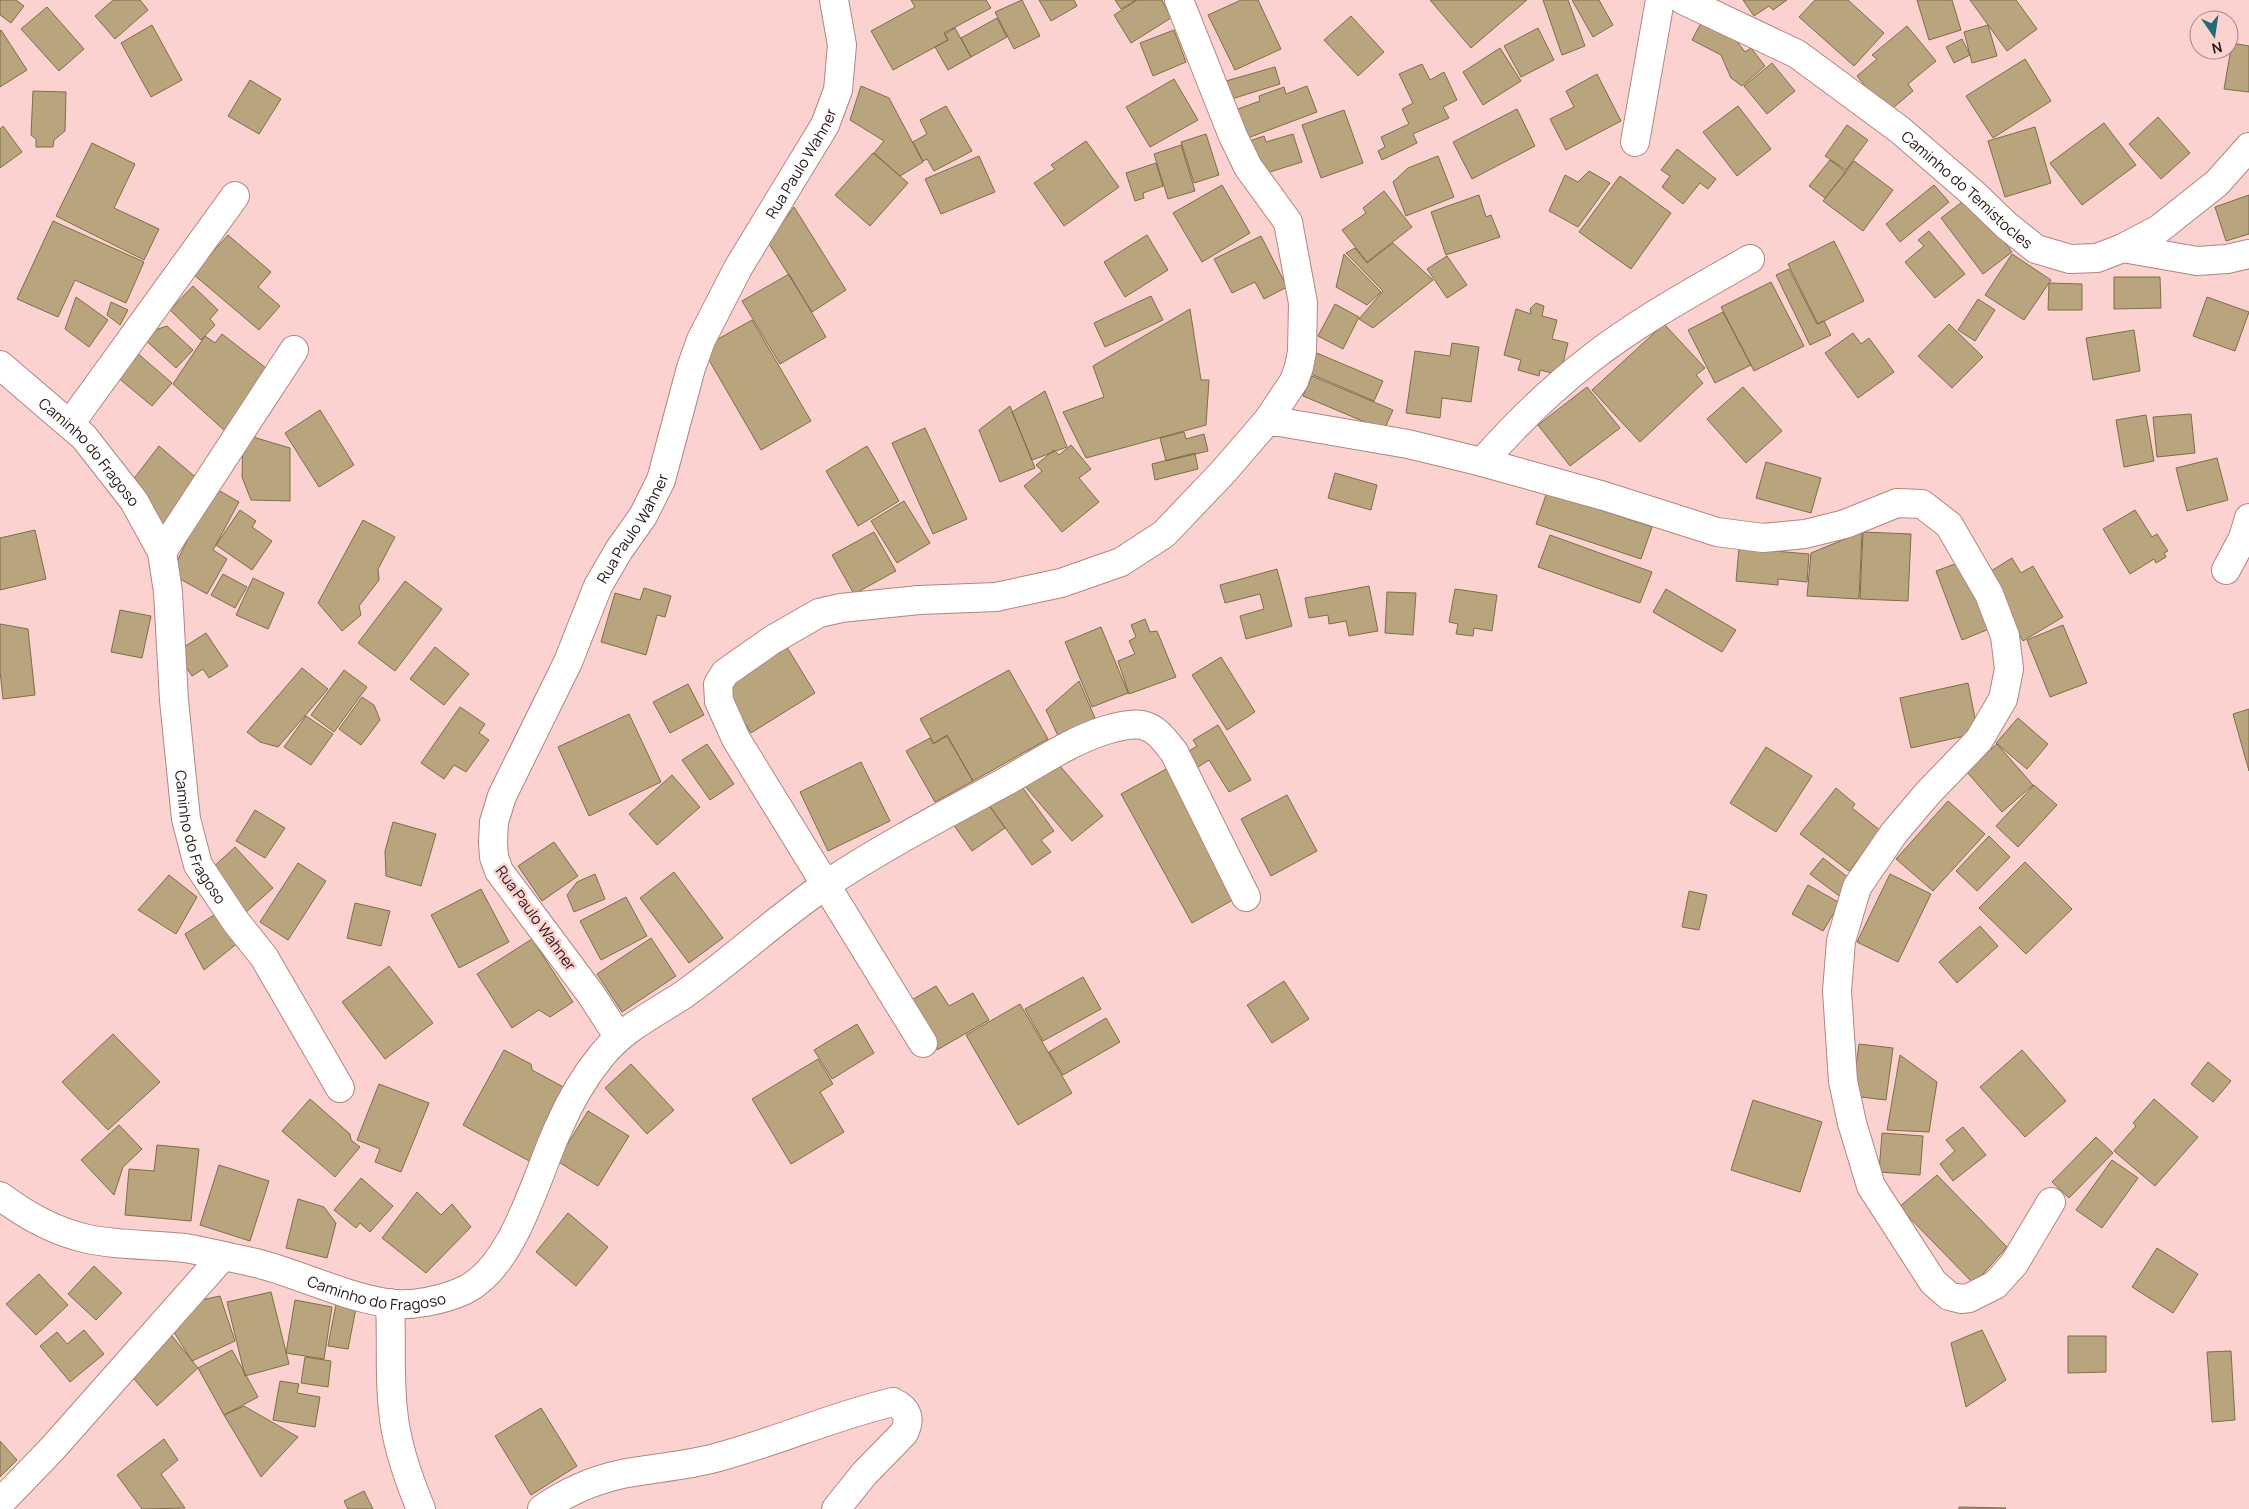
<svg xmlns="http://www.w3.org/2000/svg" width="2249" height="1509" viewBox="0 0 2249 1509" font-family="Manrope,sans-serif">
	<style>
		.building { fill: #b8a57e; stroke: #7f6d48 }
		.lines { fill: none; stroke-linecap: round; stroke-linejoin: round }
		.minor-casing { stroke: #b38581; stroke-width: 30 }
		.minor { stroke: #fff; stroke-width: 28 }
		.labels { text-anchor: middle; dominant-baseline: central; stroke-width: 5; stroke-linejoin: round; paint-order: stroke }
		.street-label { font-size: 15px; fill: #261514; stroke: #fbd2cf }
	</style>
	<rect width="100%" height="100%" fill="#fbd2cf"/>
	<path class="building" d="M0 0H16L24 6 11 23 0 15Z
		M113 0H140L148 10 115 39 95 16Z
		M911 0H986L991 8 944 33 948 40 893 70 871 31 915 7Z
		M1022 0 1040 36 1014 49 995 12Z
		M1039 0H1074L1077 6 1051 21Z
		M1115 0H1136L1121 9Z
		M1137 0H1162L1171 18 1131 43 1114 15Z
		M1241 0H1258L1281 49 1235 70 1208 15Z
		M1430 0H1527L1471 48Z
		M1543 0H1568L1585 46 1562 55Z
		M1572 0H1599L1613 25 1593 37Z
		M1743 0H1787L1773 10 1769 6 1754 16Z
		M1815 0H1848L1884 33 1854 66 1799 17Z
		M1917 0H1952L1961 30 1929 40Z
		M1970 0H2016L2037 29 2007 51Z
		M47 7 84 49 59 71 21 29Z
		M1351 16 1384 52 1358 76 1324 40Z
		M997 18 1007 37 971 57 961 38Z
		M1702 21 1735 39 1745 52 1751 48 1765 66 1742 86 1731 78 1721 55 1692 40Z
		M152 25 182 80 151 97 121 43Z
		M1988 25 1997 56 1972 63 1964 32Z
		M1907 26 1936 61 1908 84 1913 91 1887 113 1857 76 1877 59 1872 55Z
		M955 28 971 57 948 70 935 47 948 40 945 34Z
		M1538 28 1554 60 1521 77 1504 46Z
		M1 30 27 70 0 87V31Z
		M1174 30 1186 62 1153 76 1140 43Z
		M1962 39 1970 55 1954 63 1946 47Z
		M2232 43 2249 46V92L2224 89Z
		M1500 48 1521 81 1483 105 1463 72Z
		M2025 59 2051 101 1993 138 1966 96Z
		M1772 63 1795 91 1767 114 1744 86Z
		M1422 64 1430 80 1444 72 1457 100 1443 107 1449 118 1413 134 1417 143 1382 160 1378 151 1385 147 1381 137 1409 124 1402 109 1413 103 1399 74Z
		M1275 67 1280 84 1225 101 1219 83Z
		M1597 74 1621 121 1566 150 1550 119 1574 107 1566 91Z
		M1174 79 1198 120 1150 147 1126 107Z
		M250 80 281 99 259 134 228 116Z
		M861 86 889 98 923 162 900 176 874 153 884 141 850 120Z
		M1307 86 1317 112 1245 139 1235 110 1260 101 1259 96 1284 87 1286 94Z
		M33 91 66 92 65 131 54 140 53 147H36V139L31 135Z
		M946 106 972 151 934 171 927 159 923 161 913 142 927 134 920 120Z
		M1738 106 1771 149 1737 176 1703 132Z
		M1517 109 1535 146 1472 179 1453 142Z
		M1344 110 1363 163 1321 178 1302 125Z
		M2158 117 2190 153 2161 179 2129 144Z
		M2104 123 2136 165 2082 205 2050 163Z
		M1847 125 1868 140 1846 170 1825 156Z
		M3 126 22 152 0 168V129Z
		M2035 127 2051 183 2005 197 1988 141Z
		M1206 134 1219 175 1194 183 1181 142Z
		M1293 134 1302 162 1260 175 1249 141 1264 136 1266 142Z
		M1086 141 1119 187 1064 226 1034 183 1055 169 1051 165Z
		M92 143 135 164 114 208 159 229 144 260 56 216Z
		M1181 145 1195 191 1168 199 1154 154Z
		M1677 149 1716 179 1708 189 1700 183 1683 204 1662 187 1670 176 1661 170Z
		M873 153 908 183 870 226 835 195Z
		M979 156 995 192 941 214 925 179Z
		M1438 156 1454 197 1406 216 1393 182 1408 168Z
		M1830 160 1846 172 1825 198 1809 186Z
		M1854 161 1893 190 1863 231 1823 201Z
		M1156 163 1163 186 1143 193 1144 198 1135 201 1126 173Z
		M1589 171 1610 183 1578 227 1549 211 1565 175 1578 182Z
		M1620 176 1671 213 1631 269 1579 232Z
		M1222 185 1250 233 1202 262 1173 213Z
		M1934 185 1949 202 1900 242 1886 224Z
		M1384 191 1412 227 1367 262 1342 230 1366 213 1363 208Z
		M1479 195 1486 217 1491 215 1500 237 1446 255 1431 212Z
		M2249 195V234L2226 241 2215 207Z
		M1970 196 2012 252 1983 274 1941 218Z
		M794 207 846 290 812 312 768 242Z
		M53 221 144 262 126 303 75 280 58 317 17 299Z
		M1929 231 1965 274 1935 298 1905 262 1924 246 1918 240Z
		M228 235 271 272 258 287 280 306 259 330 193 274Z
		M1147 235 1168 270 1125 297 1104 262Z
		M1261 236 1287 287 1264 299 1255 282 1232 293 1214 259Z
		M1834 241 1864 301 1818 324 1788 264Z
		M1393 243 1433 280 1373 328 1359 319 1383 291 1346 253 1355 248 1367 263Z
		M1344 254 1381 292 1367 305 1336 287Z
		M2012 254 2051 280 2024 320 1985 295Z
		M1447 256 1467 285 1447 298 1427 269Z
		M1789 269 1817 324 1824 321 1831 335 1810 345 1776 275Z
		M789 274 826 337 780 364 742 301Z
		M2114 277H2160L2161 308 2114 309Z
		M1771 282 1804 346 1754 371 1721 307Z
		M2049 283 2082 284V310H2048Z
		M193 286 218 310 210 319 215 325 201 340 170 310Z
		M1151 296 1163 320 1105 347 1094 323Z
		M76 297 108 320 89 347 65 329Z
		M2207 297 2249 312 2235 351 2193 336Z
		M1978 299 1995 310 1975 341 1958 330Z
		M111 302 128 310 120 325 107 315Z
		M1536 303 1544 306 1542 316 1557 320 1552 339 1568 343 1560 375 1540 370 1539 376 1518 370 1521 360 1504 355 1516 309 1531 314 1530 309Z
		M1335 304 1359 317 1343 349 1318 336Z
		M1190 309 1201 380H1209L1206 425 1086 458 1063 412 1104 397 1093 366Z
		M1723 312 1751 365 1715 383 1688 330Z
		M752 320 811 421 761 450 702 348Z
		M1664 324 1705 368 1696 375 1703 383 1640 442 1592 390Z
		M1949 324 1983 357 1952 388 1918 356Z
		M167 326 193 350 176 368 140 335Z
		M2134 330 2140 371 2093 380 2086 338Z
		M1853 333 1861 344 1869 338 1894 372 1858 398 1825 353Z
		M222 334 271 372 225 431 173 384 205 336 215 343Z
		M1452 343 1479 347 1471 402 1442 398 1440 418 1406 413 1415 351 1450 356Z
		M1312 351 1383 381 1374 401 1304 371Z
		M136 352 172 383 152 406 116 376Z
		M1312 376 1393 410 1384 430 1303 396Z
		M1587 387 1620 428 1570 466 1538 425Z
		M1743 387 1782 431 1746 463 1707 419Z
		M1045 391 1067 447 1032 460 1012 412Z
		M1010 406 1035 468 1000 482 979 430Z
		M320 410 354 465 319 487 285 433Z
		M2191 414 2195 453 2157 457 2153 417Z
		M2146 415 2154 461 2124 467 2116 420Z
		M925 428 967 519 933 534 892 443Z
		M1184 432 1186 439 1204 434 1208 451 1166 461 1160 438Z
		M243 434 290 448V501L251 500 242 477Z
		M1071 445 1091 469 1079 478 1099 502 1062 532 1024 486 1042 471 1036 465 1054 450 1059 455Z
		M159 446 200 481 163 530 129 485Z
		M867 446 899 501 858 526 826 471Z
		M1195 453 1198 469 1155 480 1152 464Z
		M2217 458 2228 500 2187 511 2176 468Z
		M1766 462 1821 478 1811 513 1756 498Z
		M1335 473 1377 485 1371 510 1328 498Z
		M213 487 239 502 213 550 227 559 207 594 171 574Z
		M1547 492 1652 527 1641 559 1536 524Z
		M904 501 930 543 897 563 871 521Z
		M240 510 256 521 252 527 272 541 252 570 216 545Z
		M2135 510 2152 537 2157 534 2168 551 2164 553 2166 557 2156 563 2154 559 2130 574 2103 529Z
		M363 520 395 537 378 569 379 580 359 606 361 615 342 631 318 603Z
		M35 530 46 579 0 590V538Z
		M874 532 896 571 854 594 832 555Z
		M1862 532 1859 599 1807 596 1811 553Z
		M1863 532 1911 534 1908 601 1860 599Z
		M1550 535 1652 572 1640 603 1538 567Z
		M1739 548 1809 554 1807 582 1778 579V585L1736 581Z
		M2012 558 2021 573 2033 566 2063 617 2023 641 1983 576Z
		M1963 561 1989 629 1962 640 1936 571Z
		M1277 569 1292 626 1246 639 1240 616 1264 609 1260 594 1225 603 1220 585Z
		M223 574 247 587 235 608 211 595Z
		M253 578 284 593 268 629 236 615Z
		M405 581 442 609 395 671 358 643Z
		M1369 586 1378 631 1349 636 1346 621 1329 624 1328 615 1309 618 1305 598Z
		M644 588 671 596 665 617 657 615 646 655 601 642 615 593 640 600Z
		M1455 589 1497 595 1492 631 1474 628 1473 636 1456 634 1458 624 1449 622Z
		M1666 589 1736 630 1722 652 1653 612Z
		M1387 592 1416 593 1413 635 1385 633Z
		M120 610 151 616 142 658 111 652Z
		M1145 619 1150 632 1157 631 1176 677 1129 694 1118 661 1135 654 1129 641 1136 637 1131 625Z
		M0 624 28 629 35 695 3 699 0 671Z
		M2063 625 2087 683 2050 697 2027 640Z
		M1101 627 1128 693 1092 707 1065 642Z
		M206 633 228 666 209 678 203 669 192 676 176 652Z
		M785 644 815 693 751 733 721 684Z
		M435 647 469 674 444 705 410 679Z
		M1221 657 1255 712 1227 730 1192 675Z
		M302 668 328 689 278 747 260 742 247 732Z
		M344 670 367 687 334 732 311 715Z
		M1009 670 1048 739 973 781 947 735 934 743 920 719Z
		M1079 681 1095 718 1060 740 1046 710Z
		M1968 683 1978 733 1911 748 1900 698Z
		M688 684 704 715 670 733 653 702Z
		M362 697 374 705 380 720 361 745 339 729Z
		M460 707 485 724 479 733 489 740 466 772 454 765 444 779 421 763Z
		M2249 709V771L2233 714Z
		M629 714 661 782 589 816 558 747Z
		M306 716 333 734 311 765 284 747Z
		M2018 718 2048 744 2027 769 1996 743Z
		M1218 725 1251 780 1229 792 1209 760 1195 769 1186 753 1197 746 1193 740Z
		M947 736 973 781 935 802 906 751 930 738 933 744Z
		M707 744 734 784 710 800 682 760Z
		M1997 744 2033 785 2002 812 1966 771Z
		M1766 747 1812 776 1776 832 1730 803Z
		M1053 758 1103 816 1072 841 1023 784Z
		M861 762 890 821 828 851 800 792Z
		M1168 768 1238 897 1192 923 1121 794Z
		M672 775 700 807 657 845 629 814Z
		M1017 780 1054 831 1041 840 1051 852 1032 865 986 801Z
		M2034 785 2057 805 2018 847 1996 826Z
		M1836 788 1855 804 1852 808 1881 831 1849 871 1800 834Z
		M1287 795 1317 851 1271 876 1241 819Z
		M986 801 1005 828 972 851 953 824Z
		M1948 801 1985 834 1933 891 1896 859Z
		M255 810 285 828 265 858 236 841Z
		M393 822 436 834 421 886 386 876 385 851Z
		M1989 836 2010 857 1977 891 1956 871Z
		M554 842 578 876 542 901 518 866Z
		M235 847 273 888 245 913 207 873Z
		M1823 858 1854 882 1842 898 1810 874Z
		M2025 862 2072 909 2026 954 1979 908Z
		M298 863 326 881 288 940 260 922Z
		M674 872 723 938 689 963 640 898Z
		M595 874 605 899 574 912 567 895 577 882Z
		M1890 874 1931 894 1898 962 1857 942Z
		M169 875 197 897 176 934 138 910Z
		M1808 885 1840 903 1823 931 1792 914Z
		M481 889 509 942 459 968 431 915Z
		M1689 891 1707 895 1699 930 1682 927Z
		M626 897 647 936 601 960 580 921Z
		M355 903 390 911 381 946 347 938Z
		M220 911 239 942 204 970 185 934Z
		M1980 926 1998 946 1957 983 1939 962Z
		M651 938 676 976 622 1012 597 974Z
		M532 939 573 1002 550 1017 539 1010 512 1028 477 974Z
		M389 966 433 1023 385 1059 342 1002Z
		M1083 977 1101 1009 1043 1041 1025 1009Z
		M1284 981 1309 1019 1272 1043 1247 1005Z
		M936 986 949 1006 973 993 989 1020 937 1050 908 1002Z
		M1020 1004 1072 1093 1018 1125 966 1035Z
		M1106 1018 1120 1042 1063 1075 1049 1052Z
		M857 1024 874 1053 832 1079 814 1050Z
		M113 1034 160 1082 108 1130 62 1082Z
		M1859 1044 1893 1048 1886 1100 1852 1096Z
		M504 1050 531 1064 532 1070 569 1090 531 1162 463 1125Z
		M2022 1050 2066 1101 2025 1137 1980 1087Z
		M1900 1055 1937 1082 1929 1132 1887 1130Z
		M818 1059 833 1084 820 1092 844 1132 791 1164 752 1099Z
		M2208 1062 2231 1081 2213 1102 2191 1084Z
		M631 1064 674 1110 647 1134 605 1088Z
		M379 1084 429 1103 401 1172 375 1162 380 1149 357 1140Z
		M310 1099 350 1134 351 1140 360 1147 335 1177 282 1131Z
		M2154 1099 2198 1137 2155 1186 2114 1151 2136 1126 2133 1123Z
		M1753 1100 1822 1122 1800 1192 1731 1170Z
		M588 1111 629 1136 598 1186 557 1161Z
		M119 1125 142 1149 123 1167 114 1195 81 1160Z
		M1963 1127 1986 1155 1953 1181 1940 1164 1955 1151 1946 1140Z
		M1882 1133 1923 1136 1920 1175 1879 1172Z
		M2096 1137 2113 1153 2069 1198 2052 1182Z
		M157 1145 199 1149 191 1221 125 1215 129 1169 154 1171Z
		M2112 1160 2138 1178 2102 1228 2076 1210Z
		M219 1165 269 1181 250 1241 200 1225Z
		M1937 1175 2007 1247 1974 1284 1899 1207Z
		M361 1178 393 1206 370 1232 360 1223 356 1228 334 1210Z
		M417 1192 441 1215 452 1204 471 1227 426 1273 382 1238Z
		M298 1199 324 1207 336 1223 327 1258 286 1248Z
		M568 1213 608 1247 576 1286 536 1252Z
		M2157 1248 2198 1274 2173 1313 2132 1287Z
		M94 1266 122 1293 96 1320 68 1294Z
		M39 1274 68 1305 36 1335 6 1304Z
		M271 1292 289 1364 245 1376 227 1302Z
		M220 1296 235 1341 192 1361 172 1329 196 1301Z
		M337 1299 357 1303 348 1349 328 1346Z
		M295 1300 332 1307 324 1359 286 1353Z
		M84 1330 104 1354 70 1382 40 1346 57 1332 67 1344Z
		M1982 1330 2006 1380 1966 1407 1951 1343Z
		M172 1336 198 1368 157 1406 129 1373Z
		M2068 1336H2106V1372L2068 1373Z
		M232 1350 258 1397 224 1415 198 1368Z
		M2231 1351 2235 1420 2212 1422 2207 1352Z
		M305 1357 331 1361 328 1387 301 1383Z
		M280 1381 299 1384 297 1393 320 1397 315 1427 273 1420Z
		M244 1406 298 1437 261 1477 224 1415Z
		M541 1408 577 1466 531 1495 495 1436Z
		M164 1439 178 1460 161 1474 185 1508 142 1509 117 1475Z
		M0 1441 17 1460 0 1477Z
		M364 1491 373 1509H348L344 1501Z
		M1959 1507 2006 1508 2005 1509H1959Z"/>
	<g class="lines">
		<defs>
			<g id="minor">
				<path d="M1179 0 1233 136 1248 167 1288 222 1303 303 1302 351 1299 367 1294 381 1268 420"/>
				<path id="s1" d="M1683 0 1797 54 1900 130 1975 195 2006 225 2036 249 2070 259 2097 258 2123 248 2159 229 2217 183 2249 147"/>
				<path d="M1635 142 1660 0"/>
				<path d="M2123 248 2197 261 2227 259 2249 254"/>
				<path id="s2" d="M294 350 162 552 168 592 174 700 186 819 198 865 236 922 264 957 340 1088"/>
				<path id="s3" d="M0 365 84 437 134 501 162 552"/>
				<path d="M70 424 235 196"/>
				<path d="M1482 462C1515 425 1549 391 1589 360 1637 322 1696 290 1750 259"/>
				<path d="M2226 570 2243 538 2249 518"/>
				<path id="s4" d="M618 1036 590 993 499 871 494 857 493 843 494 822 502 796 568 662 598 586 619 550 643 516 661 480 691 368 701 340 738 268 825 125 838 90 842 45 834 0"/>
				<path d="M923 1043 736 739 719 701 718 684 725 673 772 640 819 613 841 608 919 600 996 597 1061 583 1121 562 1164 534 1224 471 1268 420 1408 444 1482 462 1604 496 1717 532 1763 538 1805 534 1845 524 1897 503 1922 504 1949 525 1989 594 2005 636 2009 669 2003 699 1979 740 1928 793 1894 833 1857 887 1841 941 1837 991 1843 1081 1852 1123 1871 1186 1933 1282 1949 1296 1961 1299 1969 1298 1995 1285 2014 1264 2051 1202"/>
				<path id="s5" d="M0 1196C24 1214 54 1231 84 1238 116 1246 152 1244 185 1248 208 1252 232 1258 256 1263 300 1274 342 1296 387 1303 412 1307 443 1300 465 1290 515 1265 536 1176 558 1129 569 1103 584 1077 602 1055 624 1028 654 1014 683 995 732 960 777 918 827 884 883 847 944 815 1003 783 1036 765 1070 741 1106 730 1116 727 1131 723 1142 725 1157 728 1165 741 1174 752L1246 897"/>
				<path d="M390 1303C392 1339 389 1375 393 1410 396 1444 408 1478 421 1509"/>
				<path d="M0 1503 53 1448 223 1256"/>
				<path d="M542 1509C565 1493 594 1480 622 1474 653 1468 685 1466 715 1458 776 1442 833 1416 893 1402 908 1409 911 1419 904 1433L864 1474 836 1509"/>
			</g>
		</defs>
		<use href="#minor" class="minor-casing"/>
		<use href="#minor" class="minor"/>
	</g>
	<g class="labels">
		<g class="street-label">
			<text stroke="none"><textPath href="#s4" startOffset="984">Rua Paulo Wahner</textPath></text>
			<text stroke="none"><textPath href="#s1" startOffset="344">Caminho do Temistocles</textPath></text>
			<text stroke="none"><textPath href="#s3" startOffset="125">Caminho do Fragoso</textPath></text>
			<text stroke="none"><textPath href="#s4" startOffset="579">Rua Paulo Wahner</textPath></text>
			<text stroke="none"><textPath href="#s2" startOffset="531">Caminho do Fragoso</textPath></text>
			<text transform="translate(536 918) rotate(54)">Rua Paulo Wahner</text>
			<text stroke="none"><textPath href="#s5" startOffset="394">Caminho do Fragoso</textPath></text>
		</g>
	</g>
	<g transform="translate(2214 35) rotate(167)"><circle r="24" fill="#fbd2cf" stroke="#a68684"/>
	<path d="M0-4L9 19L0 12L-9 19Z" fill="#226d74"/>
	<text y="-8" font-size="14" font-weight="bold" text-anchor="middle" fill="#261514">N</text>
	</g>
</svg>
